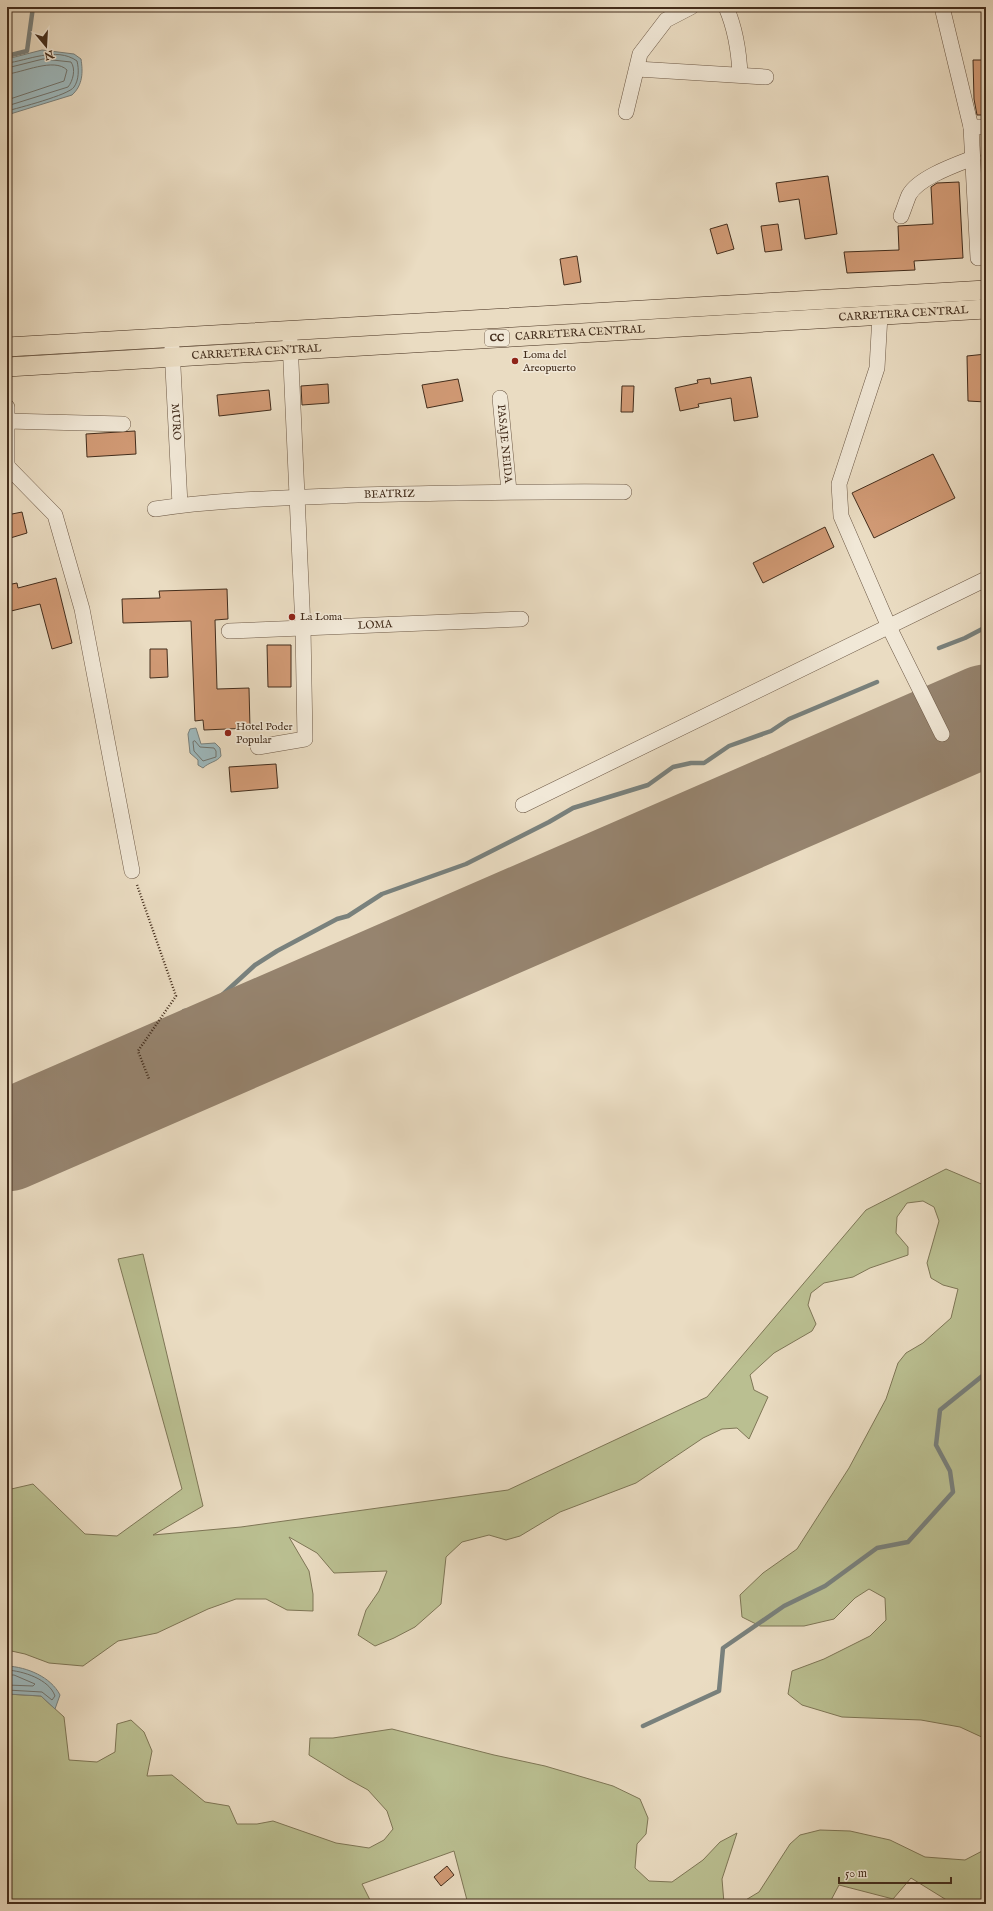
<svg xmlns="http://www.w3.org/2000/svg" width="993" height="1911" viewBox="0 0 993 1911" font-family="'IM FELL English',serif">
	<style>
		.green { fill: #babf91; stroke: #7e7656 }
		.water { fill: #9db9be; stroke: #79817d }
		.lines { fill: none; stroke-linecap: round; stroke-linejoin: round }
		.shore { stroke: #70736d; stroke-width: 1 }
		.stream { stroke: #79817d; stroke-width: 4.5 }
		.runway { stroke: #96846f; stroke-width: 101 }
		.building { fill: #d19a75; stroke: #432d1c }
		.minor-casing { stroke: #6d5946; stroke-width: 16 }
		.major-casing { stroke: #432d1c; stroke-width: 20 }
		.path { stroke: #432d1c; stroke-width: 2.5; stroke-dasharray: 1 2; stroke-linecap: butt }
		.minor { stroke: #f1e8d7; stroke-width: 15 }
		.major { stroke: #eadcc2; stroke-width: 19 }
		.poi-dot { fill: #8f2418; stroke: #f1e8d7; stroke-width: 1.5 }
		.labels { text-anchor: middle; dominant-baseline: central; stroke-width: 3; stroke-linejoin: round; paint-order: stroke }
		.shield { fill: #f1e8d7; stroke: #776554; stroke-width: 1 }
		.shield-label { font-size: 10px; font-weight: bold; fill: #432d1c }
		.street-label { font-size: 11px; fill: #432d1c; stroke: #f1e8d7 }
		.poi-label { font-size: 11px; fill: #432d1c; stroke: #f1e8d7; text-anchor: start }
	</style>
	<rect width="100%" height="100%" fill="#eadcc2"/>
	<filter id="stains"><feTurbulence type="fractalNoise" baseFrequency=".005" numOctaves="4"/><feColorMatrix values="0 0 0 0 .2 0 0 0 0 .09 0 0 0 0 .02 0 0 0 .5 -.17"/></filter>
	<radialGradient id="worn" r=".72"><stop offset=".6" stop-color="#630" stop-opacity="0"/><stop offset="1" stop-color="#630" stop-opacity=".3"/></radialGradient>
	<path class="green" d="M946 1169 986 1186V1739L960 1727 921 1720 842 1717 802 1705 788 1694 792 1671 824 1659 870 1636 886 1620 885 1598 869 1589 855 1598 834 1619 804 1626H760L742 1617 740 1595 763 1573 797 1549 849 1468 886 1399 898 1363 906 1353 923 1343 951 1318 958 1289 943 1285 931 1278 927 1263 939 1221 934 1207 923 1201 907 1203 897 1217 896 1233 908 1247V1255L870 1268 853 1277 824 1283 811 1293 808 1305 816 1324 812 1331 774 1353 750 1375 754 1390 768 1397 749 1439 737 1428 722 1429 703 1438 636 1483 560 1512 520 1536 506 1540 489 1535 462 1542 446 1557 441 1604 415 1627 394 1638 375 1646 358 1635 366 1610 379 1591 387 1571 334 1573 317 1553 289 1537 309 1571 313 1594V1611L287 1610 266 1599H236L208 1609 157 1633 118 1641 83 1666 49 1663 25 1654 7 1650V1490L33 1484 85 1534 117 1536 182 1489 118 1259 143 1254 203 1506 153 1535 241 1527 508 1490 707 1397 866 1210Z
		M7 1694 41 1696 64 1717 69 1760 97 1762 115 1752 117 1724 131 1720 144 1732 152 1751 147 1776 172 1775 205 1802 229 1806 237 1824H257L273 1821 336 1843 369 1848 384 1840 393 1829 387 1811 368 1790 348 1779 309 1755 310 1738H333L392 1729 494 1755 545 1766 613 1786 640 1799 648 1818 646 1834 637 1844 635 1868 649 1881 672 1882 703 1860 720 1842 737 1833 722 1879 724 1903 735 1904H468L454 1851 362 1884 372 1904H7Z
		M820 1830 850 1831 890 1840 925 1857 965 1860 986 1849V1904H953L911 1878 893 1899 839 1885 829 1904H739L759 1892 790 1844 800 1835Z"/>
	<path class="water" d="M42 50 74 54 81 59C83 72 83 85 72 95L7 115V59Z
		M196 728 201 744 215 743 220 748 221 756C217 762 209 762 203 768L198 765V760L190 753 188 734 190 729Z
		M7 1666C27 1667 51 1677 60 1695L55 1709 41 1696 7 1694Z"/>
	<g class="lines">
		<path class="shore" d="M7 63C27 61 56 46 77 61 79 69 79 80 74 87 69 95 18 108 7 111
			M7 68 43 59 71 62C76 69 73 81 68 87L7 106
			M7 74C22 73 54 57 67 70L64 81 7 100
			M195 741 200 747 214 748 216 751V757L203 761 194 751 193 742Z
			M7 1670C23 1671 49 1679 55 1696L52 1700 42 1692 7 1690
			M7 1675H14L35 1684 33 1686 7 1685"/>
		<path class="stream" d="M7 56 27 51 33 7
			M939 648 965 638 986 627
			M162 1031 184 1011 209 1007 255 965 277 951 337 919 348 916 382 894 466 864 549 822 573 808 648 785 673 767 691 763H704L729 746 771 731 789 719 877 682
			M643 1726 719 1691 723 1648 784 1606 825 1586 877 1548 908 1542 953 1492 950 1471 936 1445 940 1410 986 1373"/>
		<path class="runway" d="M7 1141 986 715"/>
	</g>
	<path class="building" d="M973 60H986V115H977L974 99Z
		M828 176 837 234 805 239 799 199 779 202 776 183Z
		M959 182 963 258 914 261 915 270 847 273 844 252 899 250 898 226 933 224 931 187 937 183Z
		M727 224 734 249 717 254 710 229Z
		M778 224 782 250 765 252 761 226Z
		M577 256 581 282 564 285 560 259Z
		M986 354V402L968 401 967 356Z
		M751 377 758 417 734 421 731 398 698 404 699 407 680 411 675 388 698 383 697 380 710 378 711 384Z
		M458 379 463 401 427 408 422 385Z
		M328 384 329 403 302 405 301 386Z
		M622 386H634L633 412H621Z
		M269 390 271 410 219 416 217 395Z
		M135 431 136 454 87 457 86 434Z
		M933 454 955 498 874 538 852 493Z
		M22 512 27 533 7 539V515Z
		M825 527 834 547 763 583 753 563Z
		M56 578 72 643 52 649 40 604 7 612V585L17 583 18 588Z
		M227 589 228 619 215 620 217 689 249 688 250 728 204 730 203 720 195 721 191 621 123 623 122 599 160 598 159 591Z
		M267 645H291V687H268Z
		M150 649H167L168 677 150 678Z
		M276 764 278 788 231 792 229 767Z
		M447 1866 454 1875 441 1886 434 1877Z"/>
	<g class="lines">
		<defs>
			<g id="minor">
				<path d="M726 7C736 30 739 51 740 75"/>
				<path d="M942 7 971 127H986"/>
				<path d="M637 69 766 77"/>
				<path d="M626 112 640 54 666 20 691 7"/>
				<path d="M971 127 978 258"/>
				<path d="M901 216C904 209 906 202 909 195 918 178 955 165 973 158"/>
				<path d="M880 315 877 368 839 484 841 516 889 627 942 734"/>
				<path id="s1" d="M172 348 180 505"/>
				<path id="s2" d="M500 398 509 491"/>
				<path d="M7 407V469"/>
				<path d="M7 421 123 424"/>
				<path d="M8 467 55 515 82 609 132 871"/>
				<path id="s3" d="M155 509C221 499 290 498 357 495 446 493 535 491 624 492"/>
				<path id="s4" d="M229 631 521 619"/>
				<path d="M258 747 305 739 303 628 290 341"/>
				<path d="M523 805 986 579"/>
			</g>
			<g id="major">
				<path d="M7 347 986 290"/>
				<path id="s5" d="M7 367 986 309"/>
			</g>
		</defs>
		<use href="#minor" class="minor-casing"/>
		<use href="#major" class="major-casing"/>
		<path class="path" d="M137 885 176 996 138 1051 149 1079"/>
		<use href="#minor" class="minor"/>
		<use href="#major" class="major"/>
	</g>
	<g class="poi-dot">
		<circle cx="515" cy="361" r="4"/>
		<circle cx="292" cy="617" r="4"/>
		<circle cx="228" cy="733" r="4"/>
	</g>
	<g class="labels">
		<rect class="shield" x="485" y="330" width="24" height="16" rx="3"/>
		<g class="shield-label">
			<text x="497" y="338">CC</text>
		</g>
		<g class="street-label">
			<text stroke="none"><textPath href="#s5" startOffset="898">CARRETERA CENTRAL</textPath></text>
			<text stroke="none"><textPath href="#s5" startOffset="574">CARRETERA CENTRAL</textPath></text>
			<text stroke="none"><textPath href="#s5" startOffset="250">CARRETERA CENTRAL</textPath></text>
			<text stroke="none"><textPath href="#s1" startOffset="74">MURO</textPath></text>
			<text stroke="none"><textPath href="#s2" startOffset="46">PASAJE NEIDA</textPath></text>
			<text stroke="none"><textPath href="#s3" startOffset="235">BEATRIZ</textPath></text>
			<text stroke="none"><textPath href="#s4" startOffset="146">LOMA</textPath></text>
		</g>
		<g class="poi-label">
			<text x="523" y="355">Loma del<tspan x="523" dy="13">Areopuerto</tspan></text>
			<text x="300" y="617">La Loma</text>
			<text x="236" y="727">Hotel Poder<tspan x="236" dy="13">Popular</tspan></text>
		</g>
	</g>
	<rect width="993" height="1911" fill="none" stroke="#eadcc2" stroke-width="24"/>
	<rect x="8" y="8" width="977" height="1895" fill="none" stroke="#432d1c" stroke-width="2"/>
	<rect x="12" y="12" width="969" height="1887" fill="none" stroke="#432d1c"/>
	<g transform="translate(46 46) rotate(162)" stroke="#f1e8d7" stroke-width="3" paint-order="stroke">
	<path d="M0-3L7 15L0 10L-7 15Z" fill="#432d1c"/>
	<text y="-6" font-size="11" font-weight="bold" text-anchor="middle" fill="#432d1c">N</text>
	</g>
	<path d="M839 1877v6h112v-6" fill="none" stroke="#432d1c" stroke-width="2"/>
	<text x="845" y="1877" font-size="12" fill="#432d1c" stroke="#f1e8d7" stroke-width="3" paint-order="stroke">50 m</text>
	<rect width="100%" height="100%" filter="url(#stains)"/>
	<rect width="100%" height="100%" fill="url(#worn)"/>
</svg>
